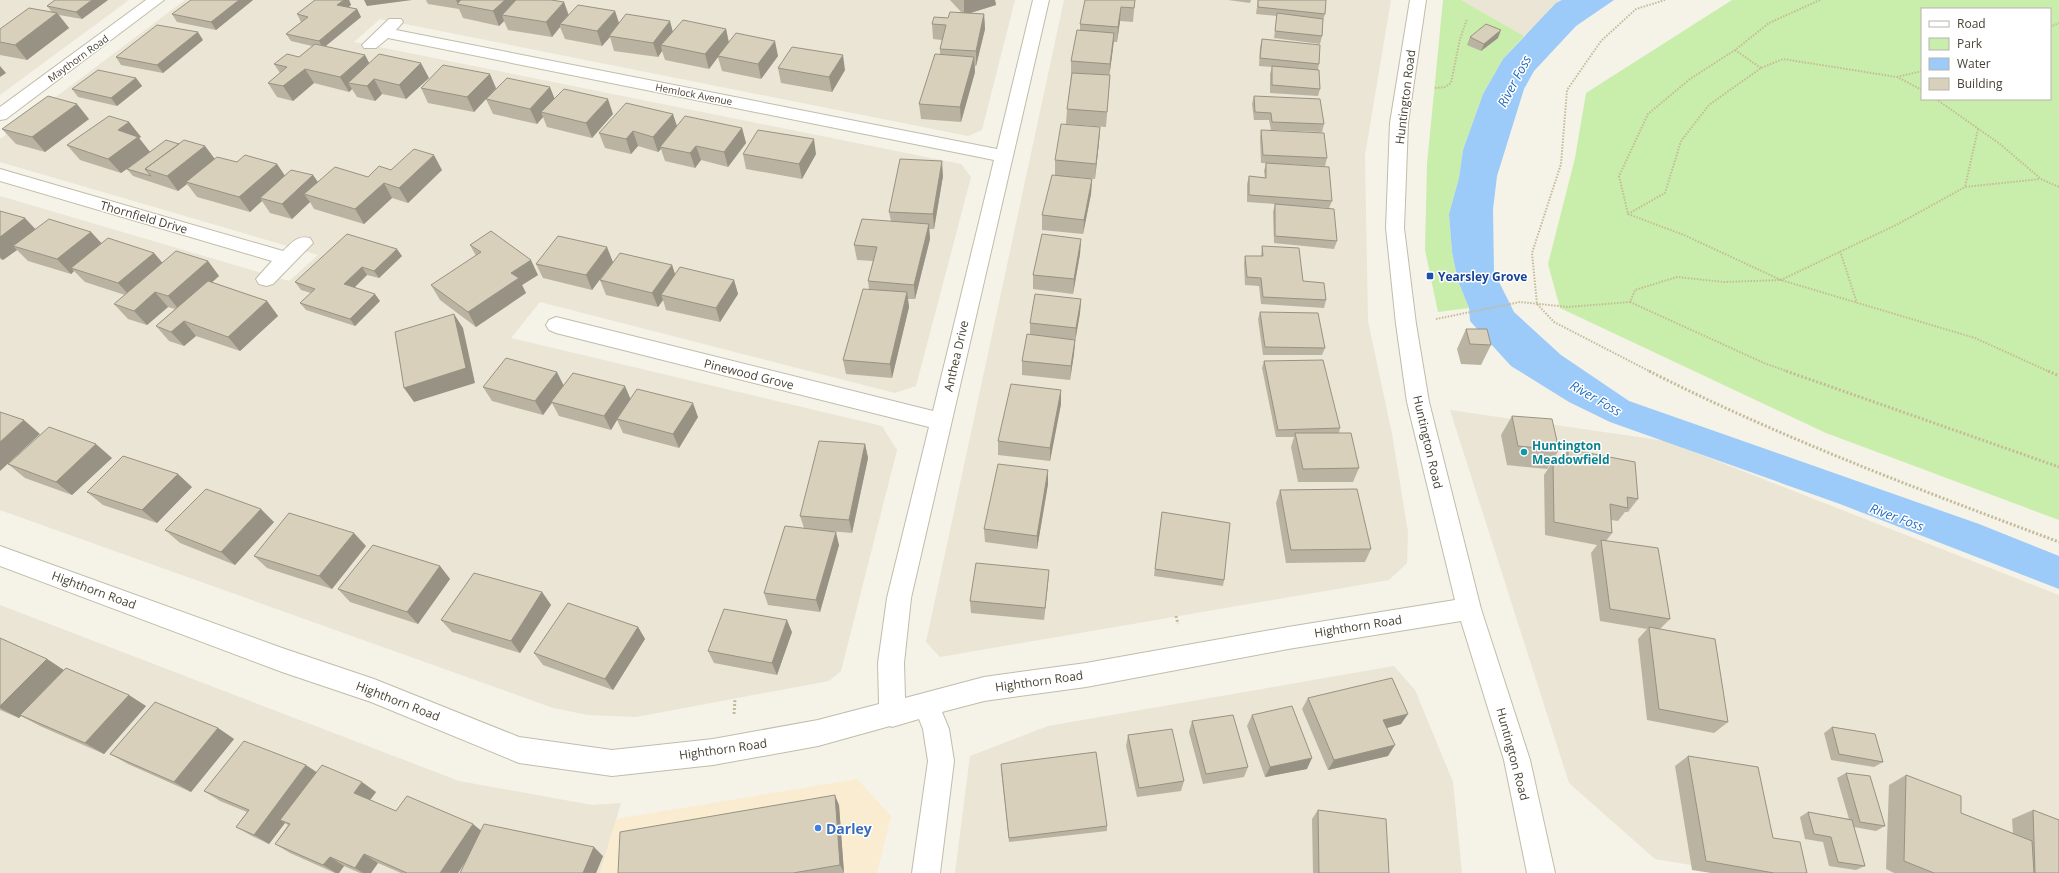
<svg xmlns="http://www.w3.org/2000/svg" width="2059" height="873" viewBox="0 0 2059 873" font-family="'Open Sans',sans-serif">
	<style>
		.residential { fill: #eae5d4 }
		.commercial { fill: #f9ecd0 }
		.green { fill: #c9eeab; fill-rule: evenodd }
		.water { fill: #9ccaf9 }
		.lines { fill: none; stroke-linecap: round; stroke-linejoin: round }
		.minor-casing { stroke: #c2bca8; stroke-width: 2 }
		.path-far1 { stroke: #c5ba98; stroke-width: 2; stroke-dasharray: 1.5 1.5; stroke-linecap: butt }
		.path { stroke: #c5ba98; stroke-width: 3; stroke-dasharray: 2 2; stroke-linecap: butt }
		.minor { fill: #fff; fill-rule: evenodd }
		.wall { fill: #bab3a1 }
		.shaded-wall { fill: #979283 }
		.building { fill: #d8d0bb; stroke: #979283 }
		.transit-dot { fill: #1a4fb4; stroke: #fff; stroke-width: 1.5 }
		.culture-dot { fill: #0f9aa8; stroke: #fff; stroke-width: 1.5 }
		.shop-dot { fill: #3f7fe0; stroke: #fff; stroke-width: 1.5 }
		.labels { text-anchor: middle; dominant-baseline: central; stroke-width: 3; stroke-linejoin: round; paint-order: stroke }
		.far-street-label { font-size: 10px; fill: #494335; stroke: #fff }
		.street-label { font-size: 12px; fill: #494335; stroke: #fff }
		.transit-label { font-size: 12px; font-weight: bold; fill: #164399; stroke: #fff; text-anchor: start }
		.culture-label { font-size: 12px; font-weight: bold; fill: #0d838f; stroke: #fff; text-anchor: start }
		.water-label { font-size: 13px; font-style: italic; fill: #216ec2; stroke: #fff }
		.near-shop-label { font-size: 14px; font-weight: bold; fill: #366cbe; stroke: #fff; text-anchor: start }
	</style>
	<rect width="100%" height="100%" fill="#f5f2e7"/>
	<path class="residential" d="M0 0H129L0 95Z
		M185 0H1015L982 130 968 136 380 19 354 42 961 164 971 177 916 386 895 393 540 302 511 338 882 426 897 450 841 671 829 681 636 717 588 715 553 708 503 690 0 510V196L289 281 318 255 0 162V139Z
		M1064 0H1391L1365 155 1368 321 1392 434 1408 532 1407 563 1389 580 940 657 926 642Z
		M1461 0H1562L1524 36Z
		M1450 410 1666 441 2059 595V873H1738L1655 859 1569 783Z
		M0 605 459 781 592 805 621 803 600 873H0Z
		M1394 666 1415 690 1453 782 1462 873H955L970 756 1048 726Z"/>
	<path class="commercial" d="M857 779 891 816 877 873H600L616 819Z"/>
	<path class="green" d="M1443 0H1461L1524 36 1503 59 1483 94 1463 150 1459 178 1449 214 1452 252 1458 281 1469 308 1438 312 1425 250 1427 164Z
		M1732 0H2059V520L1826 433 1560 308 1548 264 1575 158 1586 93ZM1922 9H2050V99H1922Z"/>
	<path class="water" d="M1562 0H1614L1576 26 1534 71 1524 89 1497 176 1493 209 1494 272 1514 312 1561 355 1629 401 1979 524 2059 556V589L1840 504 1610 422 1569 402 1511 366 1470 321 1469 308 1458 281 1452 252 1449 214 1459 178 1463 150 1483 94 1503 59 1556 3Z"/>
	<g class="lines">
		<defs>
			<path id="minor" d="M146 0H164L6 119 0 120V107Z
				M1033 0H1049L911 598 904 663 905 698 984 677 1086 663 1288 627 1455 600 1407 402 1396 324 1386 228 1390 123 1410 0H1426L1408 123 1404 228 1416 324 1429 402 1481 609 1530 760 1555 873H1527L1504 760 1461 621 1288 649 1086 687 984 701 942 712 949 729 954 761 940 873H912L928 761 923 729 919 719 892 727 890 726 818 746 713 765 612 776 519 763 371 702 282 672 0 566V546L282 648 374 679 519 737 612 750 713 739 818 720 879 704 878 663 887 598 929 427 556 333 549 330 546 325 549 320 556 317 933 411 994 160 388 38 376 48H364L362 45 389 19H401L403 22 396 30 997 149Z
				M0 169 283 251C292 243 297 235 310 238L313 243 273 284 266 286 259 284 256 279 272 261 0 181Z"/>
		</defs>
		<use href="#minor" class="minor-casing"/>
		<path class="path-far1" d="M1820 0 1769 23 1735 50 1690 79 1648 114 1619 176 1628 214 1684 235 1781 280 1975 338 2050 372
			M2050 27 2059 23
			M1735 50 1761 68
			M1897 77 1922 71
			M1435 88 1445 87 1451 83 1460 39 1467 19
			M1936 99 2000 144 2041 179 2059 187
			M1978 129 1965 187 2040 179
			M1628 214 1665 193 1681 141 1709 105 1761 68 1783 59 1897 77 1922 90
			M1840 251 1857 303
			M1630 302 1764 363 1789 372
			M1436 319 1520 302 1568 307 1630 302 1635 290 1677 277 1724 282 1781 280 1898 224 1965 187
			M1651 372 1554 322 1537 304 1532 253 1561 164 1567 90 1601 41 1636 9 1665 0"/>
		<path class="path" d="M1649 371C1781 438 1920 490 2059 542
			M1786 371 2059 467
			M2048 371 2059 376
			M1176 616 1178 624
			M734 714 735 699"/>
		<use href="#minor" class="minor"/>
	</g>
	<path class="wall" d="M55 0H108L82 19 59 15 69 28 27 60 0 55V29L52 12 47 6Z
		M253 0 216 30 177 22 172 14Z
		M315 0H349L351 5 348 7 357 9 361 17 326 46 369 63 429 78 406 99 382 94 375 101 357 97 352 89 349 92 314 83 293 101 277 97 268 83 280 73 274 64 299 57 312 46 291 41 286 34 301 22 297 14Z
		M426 0H551L564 2 569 15 615 11 619 24 673 32 726 29 729 42 778 56 761 79 722 71 718 57 709 69 665 60 662 51 658 57 614 51 610 37 602 46 565 39 560 27 552 37 508 30 504 21 499 26 463 18 459 9 428 4Z
		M950 0H995L996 5 970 13 984 14 985 29 976 66H975V72L961 122 921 119 919 104 940 55V49L942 40 933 39 932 24 962 13Z
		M1135 0 1133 22 1120 21 1117 42H1114L1109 75H1110L1109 90 1106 127 1066 124 1067 109 1071 76V61L1080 30V24Z
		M1228 0H1251L1250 3Z
		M1258 0 1325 14 1323 21 1322 36 1320 44 1274 38 1277 16 1256 14Z
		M1470 37 1498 38 1481 51 1467 45Z
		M1262 39 1319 64 1318 70 1320 89 1318 96 1270 93V74L1272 67 1259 66 1260 47Z
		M203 40 163 73 121 65 116 57Z
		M778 68 845 70 832 92 781 83Z
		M136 78 142 86 117 106 78 97 72 89Z
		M421 88H496L554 98 613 114 592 138 547 127 543 117 537 124 493 114 486 99 474 112 428 103Z
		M1254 96 1324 124 1322 132 1271 130 1269 120H1254L1252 104Z
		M89 119 45 152 16 144 2 129Z
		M129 122 141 137 139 138 150 152 179 144 205 146 215 159 237 162 277 164 285 176 313 175 318 182 368 177 391 170H442L408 203 392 198 364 224 314 209 310 202 292 219 270 213 262 201 250 212 197 197 187 184 178 191 133 176 127 169 121 173 80 160 67 145Z
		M677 126 742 128 746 143 728 167 701 160 695 168 665 161 661 149 658 152 638 146 631 154 605 148 599 133Z
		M1100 127 1099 142 1095 179 1057 175 1092 179 1091 194 1083 234 1042 230V215L1055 175V160Z
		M1261 130 1327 158 1325 166 1261 163 1260 138Z
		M743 154H816L802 179 746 169Z
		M1266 163 1332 201 1329 208 1281 205 1337 241 1334 249 1274 243 1273 212 1275 204 1247 202V184L1249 176 1265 178 1264 171Z
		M943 176 934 229H929L930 239 915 299H908L909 307 892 378 846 374 843 360 869 289 868 281 873 261 857 260 854 245 891 221 889 212Z
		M0 211 35 229 91 232 101 243 154 253 162 263 208 261 219 276 212 282 267 301 278 316 240 351 196 336 184 346 169 341 156 326 175 309 168 307 147 325 128 319 114 304 125 295 85 282 74 271 71 274 28 261 17 250 3 260 0 259Z
		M1081 239 1080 254 1073 294 1033 289V275Z
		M470 245 538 275 522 285 526 293 476 327 440 300 431 285 476 256Z
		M1262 246 1303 281 1326 300 1324 308 1261 304 1259 286 1245 285 1244 263 1245 256H1261Z
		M402 256 379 278 367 275 354 287 380 301 355 326 306 310 300 303 311 293 301 290 295 282Z
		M613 262 592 290 543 278 536 264Z
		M672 265 675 275 734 280 738 294 720 322 666 310 663 300 658 307 606 295 600 280Z
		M1081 299 1080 313 1075 342 1074 354 1070 380 1022 375V361L1030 335V323Z
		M1260 312 1325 348 1322 355H1263L1258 319Z
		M1466 329 1491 345 1481 365 1461 364 1457 349Z
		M1264 361 1340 428 1339 433 1359 468 1353 482H1298L1291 447 1294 437H1276L1262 368Z
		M564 385 630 399 698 417 679 448 623 433 617 420 611 430 559 416 552 403 543 415 492 401 483 387Z
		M1061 390V404L1050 461 998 455V441Z
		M1512 416 1559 450 1547 469 1507 465 1501 435Z
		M865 444 868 458 852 533 817 530 839 545 820 612 768 605 764 593 804 528 800 516Z
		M1568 449 1638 499 1628 512H1625L1618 521 1611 520 1612 533 1606 541 1670 619 1660 629 1728 722 1714 733 1647 720 1638 639 1647 629 1600 621 1591 553 1597 545 1545 535 1544 475 1553 461 1559 463Z
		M112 458 72 495 25 478 8 464Z
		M1048 470V484L1037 549 985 542 984 529Z
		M192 487 157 523 103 505 87 492Z
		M1280 490 1371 549 1365 562 1286 563 1276 503Z
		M1161 519 1224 580 1223 586 1154 576Z
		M274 522 235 565 180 543 165 530Z
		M366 546 332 589 267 568 254 556Z
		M440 566 450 579 418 624 350 602 338 589Z
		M1049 570 1048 583 1044 620 971 613 970 601Z
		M542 592 551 605 520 653 452 632 441 620Z
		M638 627 645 639 613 690 543 665 534 653Z
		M792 632 777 675 714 663 708 651Z
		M0 638 47 659 64 670 146 706 104 754 40 726 21 716 19 718 0 710Z
		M1308 698 1401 724 1387 728 1388 756 1328 770 1302 709Z
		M1252 715 1307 769 1265 777 1247 726Z
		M1192 721 1248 767 1244 777 1203 784 1189 732Z
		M1832 727 1883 762 1874 767 1831 760 1824 733Z
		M218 728 234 739 191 792 128 764 110 754Z
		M1128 735 1184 781 1181 791 1137 797 1126 746Z
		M1688 756 1773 838 1807 873H1711L1692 870 1675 766Z
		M1001 769 1107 826V831L1009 842Z
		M317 772 376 792 370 800 396 811 481 831 603 856 596 873H460L467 859 458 873H401L378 863 371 873H360L344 866 339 873H335L290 853 275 844 288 825 285 823 269 844 252 836 236 827 247 812 220 801 204 791Z
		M1846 773 1885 826 1876 831 1854 827 1865 866 1856 870 1829 866 1823 842 1805 839 1800 817 1808 812 1849 819 1837 778Z
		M1906 775 1961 813 2013 833 2012 819 2033 810 2059 873H1894L1886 869 1889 785Z
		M839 805 844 873H618Z
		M1318 810 1389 873H1313L1312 819Z"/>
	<path class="shaded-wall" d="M92 0H108L82 19 76 12Z
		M239 0H253L216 30 211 22Z
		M344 0H349L351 5 342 13 337 5Z
		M364 0H412L367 6Z
		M456 0H469L458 4Z
		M505 0H525L502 15 504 21 499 26 493 11Z
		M964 0H995L996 5 964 15Z
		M564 2 569 17 560 24V27L552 37 546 22Z
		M1121 7 1120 21 1117 42 1118 27Z
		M357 9 361 17 323 48 319 41Z
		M615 11 620 26 609 36 610 37 602 46 597 31Z
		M57 13 69 28 27 60 15 45Z
		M984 14 985 29 976 66V51Z
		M670 21 674 36 661 45 662 51 658 57 653 43Z
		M726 29 729 44 718 56V57L709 69 705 54Z
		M1501 30 1498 38 1481 51 1484 44Z
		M198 32 203 40 163 73 157 65Z
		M1114 33 1113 48 1109 79 1110 64Z
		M775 41 778 56 761 79 758 64Z
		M365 55 373 70 348 83 352 89 349 92 340 77Z
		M843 55 845 70 832 92 829 77Z
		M974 57 975 72 961 122 960 107Z
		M421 63 429 78 406 99 399 85Z
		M0 66 6 73 0 77Z
		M305 69 314 83 293 101 283 86Z
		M490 74 496 88 474 112 467 97Z
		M136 78 142 86 117 106 111 98Z
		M374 79 382 94 375 101 367 86Z
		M550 87 556 102 541 112 543 117 537 124 530 109Z
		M608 99 613 114 592 138 586 123Z
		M77 104 89 119 45 152 32 137Z
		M673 114 678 129 660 147 661 149 658 152 653 137Z
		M129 122 141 137 139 138 150 152 121 173 108 159 118 130Z
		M1100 127 1099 142 1095 179 1096 164Z
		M742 128 746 143 728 167 724 152Z
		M633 131 638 146 631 154 626 139Z
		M814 139 816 154 802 179 799 164Z
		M205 146 216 161 186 182 187 184 178 191 167 176Z
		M696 146 701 160 695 168 690 153Z
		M434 155 442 170 408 203 399 188Z
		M942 161 943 176 934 229 933 214Z
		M277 164 287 179 260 198 262 201 250 212 239 197Z
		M313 175 323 190 304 194 310 202 292 219 282 204Z
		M1092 179 1091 194 1083 234 1084 220Z
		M384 183 392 198 364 224 355 209Z
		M25 218 39 233 13 246 17 250 3 260 0 257V237Z
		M929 224 930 239 915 299 914 285Z
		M91 232 104 246 71 268 74 271 71 274 57 259Z
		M1081 239 1080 254 1073 294 1074 279Z
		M607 247 613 262 592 290 586 275Z
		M397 249 402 256 379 278 374 271Z
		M154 253 167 268 132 298 118 283Z
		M531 260 538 275 522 285 526 293 476 327 468 312 511 273Z
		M208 261 219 276 180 311 168 296Z
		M672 265 677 280 661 295 663 300 658 307 652 293Z
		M362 267 367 275 350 292 344 284Z
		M734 280 738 294 720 322 716 308Z
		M155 292 168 307 147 325 134 311Z
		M907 292 909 307 892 378 890 364Z
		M375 294 380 301 355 326 350 319Z
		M1081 299 1080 313 1075 342 1076 328Z
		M267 301 278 316 240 351 228 337Z
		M454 314 463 328 475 383 414 402 404 388Z
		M184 321 196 336 184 346 171 332Z
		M1075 340 1074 354 1070 380 1071 366Z
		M557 372 564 386 543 415 535 401Z
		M625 386 631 400 617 419V420L611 430 604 416Z
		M1061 390V404L1050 461V448Z
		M693 403 698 417 679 448 673 434Z
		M24 420 40 434 0 471V442Z
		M96 444 112 458 72 495 56 482Z
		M865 444 868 458 852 533 849 520Z
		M1048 470V484L1037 549V536Z
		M178 474 192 487 157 523 142 510Z
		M261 509 274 522 235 565 221 552Z
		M836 532 839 545 820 612 816 600Z
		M354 533 366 546 332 589 319 576Z
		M440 566 450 579 418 624 407 612Z
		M1049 570 1048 583 1044 620 1045 608Z
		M542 592 551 605 520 653 511 641Z
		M787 620 792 632 777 675 772 663Z
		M638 627 645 639 613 690 605 679Z
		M47 659 65 671 19 718 0 708V706Z
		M129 695 146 706 104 754 85 743Z
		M1408 714 1401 724 1376 731 1383 720Z
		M218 728 234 739 191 792 174 782Z
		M1395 745 1388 756 1328 770 1334 760Z
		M1312 758 1307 769 1265 777 1270 767Z
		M306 765 321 775 280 820 285 823 269 844 254 835Z
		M362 782 376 792 368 803 354 793Z
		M835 795 839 805 844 873 840 865Z
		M473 824 484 833 458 873H440Z
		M594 847 603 856 596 873H583Z
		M364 854 378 863 371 873H363L355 868Z
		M330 857 344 866 339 873H336L323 865Z"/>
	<path class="building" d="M55 0H92L76 12 47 6Z
		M191 0H239L211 22 172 14Z
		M315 0H344L337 5 357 9 319 41 286 34 308 17 297 14Z
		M461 0H505L493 11 457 4Z
		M516 0H551L564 2 546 22 502 15Z
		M1085 0H1135L1134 8 1121 7 1118 27 1080 24Z
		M1258 0H1326L1325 14 1258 7Z
		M578 5 615 11 597 31 560 24Z
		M29 8 57 13 15 45 0 42V29Z
		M950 12 984 14 976 51 940 49 946 25 932 24 934 17 948 18Z
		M1277 13 1323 19 1322 36 1275 31Z
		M626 14 670 21 653 43 609 36Z
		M683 20 726 29 705 54 661 45Z
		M1486 24 1501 30 1484 44 1470 37Z
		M157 25 198 32 157 65 116 57Z
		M1077 30 1114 33 1110 64 1071 61Z
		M736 33 775 41 758 64 718 56Z
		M1262 39 1320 45 1319 64 1260 58Z
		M315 44 365 55 340 77 305 69 283 86 268 83 287 67 274 64 287 54 299 57Z
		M792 47 843 55 829 77 778 68Z
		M379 54 421 63 399 85 374 79 367 86 348 83Z
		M935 54 974 57 960 107 919 104Z
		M443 65 490 74 467 97 421 88Z
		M1272 66 1319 70 1320 89 1272 85Z
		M98 70 136 78 111 98 72 89Z
		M1072 73 1110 75 1107 112 1067 109Z
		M507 78 550 87 530 109 486 99Z
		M564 89 608 99 586 123 541 112Z
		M48 96 77 104 32 137 2 129Z
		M1254 96 1320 99 1324 124 1272 122 1271 113 1255 112Z
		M626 103 673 114 653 137 633 131 626 139 599 133Z
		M109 116 129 122 118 130 138 137 108 159 67 145Z
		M685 116 742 128 724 152 696 146 690 153 660 147Z
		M1061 124 1100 127 1096 164 1055 160Z
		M758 130 814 139 799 164 743 154Z
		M1261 130 1324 133 1327 158 1263 155Z
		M166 140 179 144 145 169 151 176 127 169Z
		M184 140 205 146 167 176 145 169Z
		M414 149 434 155 399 188 384 183 355 209 304 194 335 167 368 177 379 166 391 170Z
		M245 155 277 164 239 197 186 182 217 157 237 162Z
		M900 159 942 161 933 214 889 212Z
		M1266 163 1329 167 1332 201 1249 195V176L1266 178Z
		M291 170 313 175 282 204 260 198Z
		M1052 175 1092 179 1084 220 1042 215Z
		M1275 204 1334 209 1337 241 1275 236Z
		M0 211 25 218 0 237Z
		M49 219 91 232 57 259 13 246Z
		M862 219 929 224 914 285 868 281 877 247 854 245Z
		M491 231 531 260 511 273 519 278 468 312 431 285 481 252 470 245Z
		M347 234 397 249 374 271 362 267 344 284 375 294 350 319 300 303 315 289 295 282Z
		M1042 234 1081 239 1074 279 1033 275Z
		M558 236 607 247 586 275 536 264Z
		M108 238 154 253 118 283 71 268Z
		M1262 246 1299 248 1303 281 1324 283 1326 300 1263 297 1261 278 1247 277 1245 256H1263Z
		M176 251 208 261 168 296 155 292 134 311 114 304Z
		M620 253 672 265 652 293 600 280Z
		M680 267 734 280 716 308 661 295Z
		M208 281 267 301 228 337 184 321 171 332 156 326Z
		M863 289 907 292 890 364 843 360Z
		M1035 294 1081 299 1076 328 1030 323Z
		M1260 312 1318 313 1325 348 1265 347Z
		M454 314 466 368 404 388 395 332Z
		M1466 329H1487L1491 345 1470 344Z
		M1027 334 1075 340 1071 366 1022 361Z
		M506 358 557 372 535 401 483 387Z
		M1323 360 1340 428 1278 430 1264 361Z
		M573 373 625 386 604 416 551 402Z
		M1011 384 1061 390 1050 448 998 441Z
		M637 389 693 403 673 434 617 419Z
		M0 412 24 420 0 442Z
		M1512 416 1552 419 1559 450 1518 446Z
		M49 427 96 444 56 482 8 464Z
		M1295 433H1351L1359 468 1303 469Z
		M819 441 865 444 849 520 800 516Z
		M1568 449 1635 462 1638 499 1627 497 1628 508 1610 504 1612 533 1554 522 1553 461 1568 465Z
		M123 456 178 474 142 510 87 492Z
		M998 464 1048 470 1037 536 984 529Z
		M206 489 261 509 221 552 165 530Z
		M1357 489 1371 549 1291 550 1280 490Z
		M1162 512 1230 523 1224 580 1155 569Z
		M289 513 354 533 319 576 254 556Z
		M785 526 836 532 816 600 764 593Z
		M1601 540 1658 548 1670 619 1610 609Z
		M373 545 440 566 407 612 338 589Z
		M976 563 1049 570 1045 608 970 601Z
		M474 573 542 592 511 641 441 620Z
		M568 603 638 627 605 679 534 653Z
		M724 609 787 620 772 663 708 651Z
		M1649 627 1715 639 1728 722 1659 709Z
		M0 638 47 659 0 706Z
		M66 668 129 695 85 743 20 715Z
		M1392 678 1408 714 1383 720 1395 745 1334 760 1308 698Z
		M155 702 218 728 174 782 110 754Z
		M1292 706 1312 758 1270 767 1252 715Z
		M1233 715 1248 767 1206 774 1192 721Z
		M1832 727 1875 734 1883 762 1839 754Z
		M1172 729 1184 781 1139 788 1128 735Z
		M244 741 306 765 254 835 236 827 249 810 204 791Z
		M1096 752 1107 826 1009 838 1001 764Z
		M1688 756 1758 767 1773 838 1800 842 1807 873H1774L1706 861Z
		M322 765 362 782 354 793 396 811 407 796 473 824 440 873H407L364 854 355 868 330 857 323 865 275 844 290 824 280 820Z
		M1846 773 1870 776 1885 826 1860 822Z
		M1906 775 1961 796V813L2032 841 2034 873H1934L1904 861Z
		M835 795 840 865 793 873H618L620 832Z
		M1318 810 1386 819 1389 873H1319Z
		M2033 810 2059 820V873H2035Z
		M1808 812 1852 820 1865 866 1838 862 1831 837 1814 834Z
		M484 824 594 847 583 873H460Z"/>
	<rect class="transit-dot" x="1426" y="272" width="8" height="8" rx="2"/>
	<circle class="culture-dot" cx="1524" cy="452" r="4"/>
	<circle class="shop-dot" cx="818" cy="828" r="4"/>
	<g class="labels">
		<g class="far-street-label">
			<text transform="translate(78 58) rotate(-36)">Maythorn Road</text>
			<text transform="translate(694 94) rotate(11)">Hemlock Avenue</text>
		</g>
		<g class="street-label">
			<text transform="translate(1405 97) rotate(-83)">Huntington Road</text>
			<text transform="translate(144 217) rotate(16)">Thornfield Drive</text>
			<text transform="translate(956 356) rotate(-77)">Anthea Drive</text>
			<text transform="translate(749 374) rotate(14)">Pinewood Grove</text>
			<text transform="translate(1428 442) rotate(77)">Huntington Road</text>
			<text transform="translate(94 590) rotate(20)">Highthorn Road</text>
			<text transform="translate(1358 626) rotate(-9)">Highthorn Road</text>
			<text transform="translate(1039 681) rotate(-8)">Highthorn Road</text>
			<text transform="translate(398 701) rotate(21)">Highthorn Road</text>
			<text transform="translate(723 749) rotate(-8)">Highthorn Road</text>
			<text transform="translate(1513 754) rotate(75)">Huntington Road</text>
		</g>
		<g class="transit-label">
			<text x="1438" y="276">Yearsley Grove</text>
		</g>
		<g class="culture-label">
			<text x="1532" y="445">Huntington<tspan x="1532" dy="14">Meadowfield</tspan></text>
		</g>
		<g class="water-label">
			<text transform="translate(1514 81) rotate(-62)">River Foss</text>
			<text transform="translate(1596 398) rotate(30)">River Foss</text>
			<text transform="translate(1897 517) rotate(20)">River Foss</text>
		</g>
		<g class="near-shop-label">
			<text x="826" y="828">Darley</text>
		</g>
	</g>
	<rect x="1921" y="8" width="130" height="92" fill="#ffffff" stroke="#b6b4ae"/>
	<rect x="1929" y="21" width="20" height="6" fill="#ffffff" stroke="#b6b4ae"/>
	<text x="1957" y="28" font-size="12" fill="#494335">Road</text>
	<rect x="1929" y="38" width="20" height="12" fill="#c9eeab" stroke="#b6b4ae"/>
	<text x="1957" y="48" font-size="12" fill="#494335">Park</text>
	<rect x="1929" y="58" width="20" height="12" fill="#9ccaf9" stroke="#b6b4ae"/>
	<text x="1957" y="68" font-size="12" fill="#494335">Water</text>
	<rect x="1929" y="78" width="20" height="12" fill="#d8d0bb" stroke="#b6b4ae"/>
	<text x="1957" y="88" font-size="12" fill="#494335">Building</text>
</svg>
